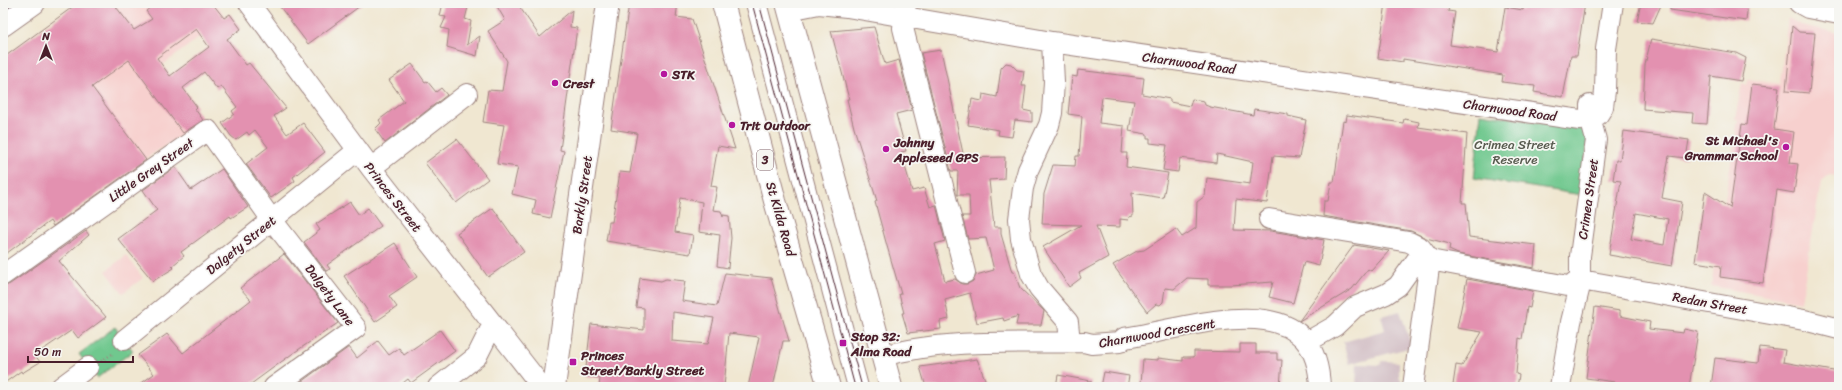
<svg xmlns="http://www.w3.org/2000/svg" width="1842" height="390" viewBox="0 0 1842 390" font-family="Sriracha,sans-serif">
	<style>
		.built { fill: #f7d0ce }
		.industrial { fill: #d2bec4 }
		.green { fill: #70c88e; stroke: #5d745c }
		.building { fill: #e391b0; fill-rule: evenodd }
		.lines { fill: none; stroke-linecap: round; stroke-linejoin: round }
		.minor-casing { stroke: #9d837e; stroke-width: 22 }
		.major-casing { stroke: #9d837e; stroke-width: 24 }
		.highway-casing { stroke: #9d837e; stroke-width: 24 }
		.path { stroke: #9d837e; stroke-width: 2.5; stroke-dasharray: 1 3; stroke-linecap: butt }
		.minor { stroke: #fff; stroke-width: 20 }
		.major { stroke: #fff; stroke-width: 22 }
		.highway { stroke: #fff; stroke-width: 22 }
		.tram { stroke: #4a1f2b; stroke-width: 1 }
		.poi-dot { fill: #b5179e; stroke: #f6f6f2; stroke-width: 1.5 }
		.labels { text-anchor: middle; dominant-baseline: central; stroke-width: 3.5; stroke-linejoin: round; paint-order: stroke }
		.shield { fill: #f6f6f2; stroke: #7e6067; stroke-width: 1 }
		.shield-label { font-size: 12px; font-weight: bold; fill: #4a1f2b }
		.street-label { font-size: 13px; fill: #4a1f2b; stroke: #f6f6f2 }
		.poi-label { font-size: 13px; font-weight: bold; fill: #4a1f2b; stroke: #f6f6f2; text-anchor: start }
		.park-label { font-size: 13px; fill: #575a4e; stroke: #f6f6f2 }
	</style>
	<rect width="100%" height="100%" fill="#f6f6f2"/>
	<filter id="ink" filterUnits="userSpaceOnUse"><feTurbulence type="fractalNoise" baseFrequency=".025" numOctaves="2"/><feDisplacementMap in="SourceGraphic" scale="8" xChannelSelector="R" yChannelSelector="G"/><feConvolveMatrix kernelMatrix="1 2 1 2 8 2 1 2 1" color-interpolation-filters="sRGB"/></filter>
	<filter id="wash" filterUnits="userSpaceOnUse"><feTurbulence type="fractalNoise" baseFrequency=".012" numOctaves="4" result="noise"/><feDisplacementMap in="SourceGraphic" scale="16" xChannelSelector="R" yChannelSelector="G"/><feGaussianBlur stdDeviation="0.9" result="paint"/><feColorMatrix in="noise" values="0 0 0 0 0 0 0 0 0 0 0 0 0 0 0 0 0 1.4 0 .05"/><feComposite in="paint" operator="in"/></filter>
	<g filter="url(#wash)">
		<rect width="100%" height="100%" fill="#f0e7d1"/>
		<path class="built" d="M81 3H216L226 17 155 71 198 124 45 225V227L3 173Z
			M1788 18 1801 25 1839 33V176L1829 175 1821 182 1801 302 1711 286 1738 119H1735L1742 83 1747 85 1748 79 1780 84Z
			M126 255 143 278 123 293 106 271Z"/>
		<path class="industrial" d="M1400 311 1412 347 1349 364 1343 342 1385 330 1381 316Z
			M1382 361 1399 362V378L1401 379V387H1356L1357 364 1381 365Z"/>
		<path class="green" d="M1481 113 1585 130 1588 134 1582 195 1474 178Z
			M115 327 133 351 97 378 79 354Z"/>
		<g id="blocks">
			<path class="building" d="M78 3H113L134 30 152 19 146 11 156 3H212L224 18 230 14 241 29 227 39 246 65 249 63 286 108 274 116 287 134 303 123 325 152 293 177 295 181 271 198 246 164 268 147 255 130 249 135 247 132 236 140 231 136 222 123 234 114 232 111 237 107 221 86 217 89 204 72 183 88 197 107 195 109 203 120 183 133 129 60 92 87 146 160 53 226 50 221 3 256V58ZM196 29 209 47 170 76 157 58Z
				M277 3H364L308 44Z
				M443 3H469L465 19 471 21 467 45 480 36 477 56 447 47 449 30 441 28 446 17 440 16Z
				M495 3H517L540 37 572 10 570 27 577 28 560 150 564 151 550 218 533 214 536 200 512 194 518 167 497 164 504 125 483 122 488 90 502 91 507 61 488 31 505 20Z
				M629 3H678L676 17 692 19 735 149 718 146 711 186 717 187 713 210 721 211 723 217V215L729 216 731 238 728 268 717 266 720 235 699 232 702 202 680 198 675 232 693 235 690 254 606 241 609 222H612L620 172 630 173 637 133 611 129Z
				M1386 3H1419L1449 7 1448 11 1455 12 1450 45 1498 52 1505 7 1523 10 1524 3H1585L1577 56H1571L1563 97 1534 92 1535 86 1502 82 1503 75 1403 59V62L1378 58Z
				M1641 3H1662L1653 23 1637 21Z
				M1670 3H1748L1746 21 1670 10Z
				M1792 26 1799 32 1815 33 1809 93 1786 91Z
				M874 27 885 64 899 60 912 110 896 114 906 151 901 152 912 191 924 188 930 207 936 205 945 241 935 244 945 281 955 279 962 284H967L973 281 976 275 994 270 986 238 968 239 962 216H970L969 195H957L958 171H951L921 53 941 50 964 158 1005 157 1004 179 989 180 994 227H1001V234L1012 272H1014L1020 288 1044 311 1041 325H1016L1018 316 1004 321 1003 318 977 323 970 293 945 300 949 319 940 321 941 329 908 333 902 313H904L899 294H901L887 246 875 202 877 201 854 128 847 99H849L831 31Z
				M1651 39 1736 53 1746 58 1741 81 1711 76 1707 124 1692 123 1693 113 1643 109 1645 65Z
				M1006 63 1011 64 1017 70 1024 71 1022 86H1026L1023 110 1032 112V122L1015 120 1012 137 998 135 999 130 968 125 972 99 982 101 983 94 997 97 1001 68Z
				M412 64 425 82 427 81 436 92 441 88 447 95 385 143 375 129 381 123 379 120 404 101 389 80Z
				M1078 70 1144 78 1142 94 1170 99V102L1190 106 1192 99 1204 101 1205 105 1210 107 1253 115 1254 109 1288 114V116L1306 120 1299 158 1273 156 1267 203 1236 199 1234 230 1271 231 1324 240 1319 266 1304 262 1293 303 1269 297 1273 282 1231 285H1208V279L1187 278 1174 289 1165 288 1163 302 1160 305 1156 304 1147 312 1113 265 1137 251 1144 250 1176 229 1182 237 1196 228 1197 202 1205 196 1207 178 1250 184 1253 162 1217 154 1216 163 1180 158 1178 172 1163 170 1167 145 1150 143V138H1147V134L1129 131 1134 101 1102 97 1099 123 1124 126 1122 153H1127L1126 167 1168 173 1163 198 1132 193 1133 216 1129 217 1128 220 1120 219V227L1096 226 1108 257 1079 273 1081 278 1069 287 1043 247 1081 225 1042 224 1044 194 1053 165 1075 166 1076 156H1079L1082 116 1068 114 1072 76 1077 77Z
				M1752 84 1779 87 1774 129 1794 132 1790 163 1798 164 1794 193 1777 190 1763 283 1720 277 1721 266 1695 262 1705 192 1730 208 1742 124 1747 125Z
				M1347 115 1403 123 1404 119 1419 122 1418 127 1467 134 1462 203H1466L1469 237 1536 245 1534 268 1458 254 1449 250 1450 244 1426 238 1411 231 1323 216 1324 201H1328L1331 182H1334L1343 121 1346 122Z
				M1624 131 1689 140 1686 158 1669 156 1662 198 1682 202 1672 266 1609 255 1621 181 1613 180 1616 160H1620ZM1636 213 1668 219 1664 245 1631 239Z
				M457 139 488 179 456 203 425 163Z
				M175 167 191 190 222 169 248 207 231 218 230 216 181 252 184 256 172 266 174 268 153 281 118 239 157 210 143 190Z
				M350 202 359 215 368 208 381 226 327 265 330 269 326 271 304 242 320 230 316 224Z
				M493 208 524 252 488 277 457 233Z
				M86 231 89 235 59 261 106 317 78 338 72 330 35 355 40 362 22 373 21 371 3 384V287L10 284Z
				M395 243 417 277 389 296 397 307 375 322 344 276Z
				M1354 245 1389 251 1371 271 1368 269 1352 289 1299 321Z
				M284 254 338 323 292 354 247 387H136L154 374 138 355 167 334 183 353 251 300 240 288Z
				M725 273 771 278 789 341H783L773 387H748L759 337 729 333 724 387H599L600 378 585 376 591 324 644 330V308L636 307 640 278 661 281 666 279 685 281 682 301 717 306ZM673 312 714 318 708 344 672 341Z
				M1467 279 1533 291 1530 308 1527 307 1522 339 1519 338 1516 374 1519 375 1517 387H1467L1453 385 1456 365 1462 366 1482 332 1457 328Z
				M1595 307 1620 311V316L1650 322 1649 329 1683 333 1684 329 1698 332 1689 387H1614L1615 382 1586 378Z
				M440 330 455 351 411 383 408 379 398 387H294L349 347 357 358 378 341 389 355 399 348 404 355Z
				M1240 344H1256V353H1277V360H1282L1280 387H1162L1141 383 1143 359 1158 360V358L1183 361V357H1194V351L1240 352Z
				M1760 347 1785 350 1783 362 1839 372V387H1711L1715 358 1758 363Z
				M977 359 988 387H926L920 367Z
				M1104 372 1129 376 1127 387H1101Z
				M1058 375 1091 381V387H1056Z"/>
		</g>
	</g>
	<g filter="url(#ink)">
		<use href="#blocks" fill-opacity="0" stroke="#9d837e" stroke-width="1"/>
		<g class="lines">
			<defs>
				<path id="minor" d="M249 3 371 168 542 387
					M756 3 858 387
					M906 3 903 28 965 273
					M1799 3 1808 8 1839 14
					M789 10 819 4 847 7 1052 42 1580 120 1598 115 1603 107 1605 91 1606 49 1613 3
					M1052 42 1054 82 1052 113 1049 125 1028 170 1023 188 1019 219 1021 239 1031 274 1039 288 1068 322 1070 342
					M371 168 467 94
					M1269 219 1409 242 1421 248 1430 260 1573 287
					M3 275 208 130 272 220 356 328 274 387
					M1573 288 1575 282 1581 280 1804 320 1839 329
					M124 340 358 150
					M1307 342 1335 326 1355 307 1386 294 1398 286 1418 258
					M883 356C946 338 1018 344 1084 342L1092 344 1120 342 1124 338C1189 329 1316 279 1320 387
					M61 387 88 367
					M438 387 477 356 493 324
					M1413 387 1430 260
					M1560 387 1571 322 1580 286V256L1596 140 1590 118V105"/>
				<path id="major" d="M3 25 34 3
					M554 387 608 3"/>
				<path id="highway" d="M723 3 775 201 829 387
					M787 3 891 387"/>
			</defs>
			<use href="#minor" class="minor-casing"/>
			<use href="#major" class="major-casing"/>
			<use href="#highway" class="highway-casing"/>
			<path class="path" d="M101 361 114 353"/>
			<use href="#minor" class="minor"/>
			<use href="#major" class="major"/>
			<use href="#highway" class="highway"/>
			<path class="tram" d="M752 3 855 387
				M759 3 862 387
				M3 12 15 3"/>
		</g>
	</g>
	<g class="poi-dot">
		<circle cx="664" cy="74" r="4"/>
		<circle cx="555" cy="83" r="4"/>
		<circle cx="732" cy="125" r="4"/>
		<circle cx="1786" cy="147" r="4"/>
		<circle cx="886" cy="149" r="4"/>
		<rect x="839" y="339" width="8" height="8" rx="2"/>
		<rect x="569" y="358" width="8" height="8" rx="2"/>
	</g>
	<g class="labels">
		<rect class="shield" x="757" y="150" width="16" height="20" rx="3"/>
		<g class="shield-label">
			<text x="765" y="160">3</text>
		</g>
		<g class="street-label">
			<text transform="translate(1189 63) rotate(8)">Charnwood Road</text>
			<text transform="translate(1510 110) rotate(8)">Charnwood Road</text>
			<text transform="translate(151 170) rotate(-35)">Little Grey Street</text>
			<text transform="translate(582 195) rotate(-82)">Barkly Street</text>
			<text transform="translate(393 197) rotate(52)">Princes Street</text>
			<text transform="translate(1588 199) rotate(-82)">Crimea Street</text>
			<text transform="translate(781 219) rotate(74)">St Kilda Road</text>
			<text transform="translate(241 245) rotate(-39)">Dalgety Street</text>
			<text transform="translate(330 295) rotate(53)">Dalgety Lane</text>
			<text transform="translate(1710 303) rotate(10)">Redan Street</text>
			<text transform="translate(1157 333) rotate(-10)">Charnwood Crescent</text>
		</g>
		<g class="poi-label">
			<text x="672" y="74">STK</text>
			<text x="563" y="83">Crest</text>
			<text x="740" y="125">Trit Outdoor</text>
			<text x="1778" y="140" text-anchor="end">St Michael's<tspan x="1778" dy="15">Grammar School</tspan></text>
			<text x="894" y="142">Johnny<tspan x="894" dy="15">Appleseed GPS</tspan></text>
			<text x="851" y="336">Stop 32:<tspan x="851" dy="15">Alma Road</tspan></text>
			<text x="581" y="355">Princes<tspan x="581" dy="15">Street/Barkly Street</tspan></text>
		</g>
		<g class="park-label">
			<text x="1515" y="144">Crimea Street<tspan x="1515" dy="15">Reserve</tspan></text>
		</g>
	</g>
	<rect width="1842" height="390" fill="none" stroke="#f6f6f2" stroke-width="16"/>
	<g transform="translate(46 46)" stroke="#f6f6f2" stroke-width="3" paint-order="stroke">
	<path d="M0-3L7 15L0 10L-7 15Z" fill="#4a1f2b"/>
	<text y="-6" font-size="11" font-weight="bold" text-anchor="middle" fill="#4a1f2b">N</text>
	</g>
	<path d="M28 356v6h105v-6" fill="none" stroke="#4a1f2b" stroke-width="2"/>
	<text x="34" y="356" font-size="12" fill="#4a1f2b" stroke="#f6f6f2" stroke-width="3" paint-order="stroke">50 m</text>
</svg>
